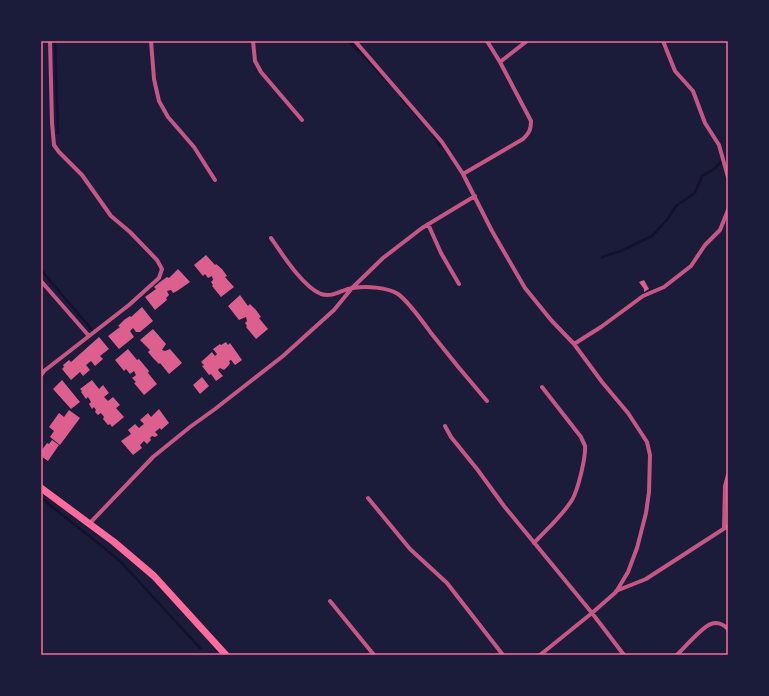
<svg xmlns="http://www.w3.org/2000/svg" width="769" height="696" viewBox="0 0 769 696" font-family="Rubik,sans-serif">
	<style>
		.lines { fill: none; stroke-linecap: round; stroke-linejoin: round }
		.stream { stroke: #12122b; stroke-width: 2.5 }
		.building { fill: #dd5f8e }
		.minor { stroke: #c65784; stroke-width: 4 }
		.secondary { stroke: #ff6b9d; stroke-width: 7 }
		.neatline { fill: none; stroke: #ff6b9d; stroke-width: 1.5 }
	</style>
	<rect width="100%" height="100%" fill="#1b1b3a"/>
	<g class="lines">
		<path class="stream" d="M55 41 58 133
			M348 41 368 60 387 82
			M660 41 664 48
			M401 98 419 118
			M433 134 440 147
			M602 257 621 251 652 236 667 220 676 206 695 193 702 176 714 169 722 161 728 160
			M41 270 93 331
			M41 498 103 547 121 562 200 648"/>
	</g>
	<path class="building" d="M206 255 215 265 216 264 222 269 227 276 225 277 234 287 221 297 212 286 213 285 211 282 213 280 212 276 208 278 205 274 203 276 194 265Z
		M178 269 190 282 177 291 173 293 171 290 167 291 169 295 166 298 167 300 155 310 145 297 156 289 154 287 160 282 167 277 169 278Z
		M644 280 649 289 644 292V289L639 282Z
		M240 295 248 306 250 304 256 310 261 317 259 318 268 329 256 339 246 327 247 326 245 323 247 321 246 317 239 320 228 306Z
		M142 307 153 321 140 332H136L133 328 130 331 134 337 119 349 108 336 120 327 118 326 124 320 130 316 131 317Z
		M153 329 166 344 162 350 165 351 170 349 182 363 169 374 160 363 159 364 153 358 148 352 150 350 140 340Z
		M99 337 109 349 100 356 103 359 95 366 91 361 86 365 90 370 83 376 80 372 71 380 62 369 64 367 63 365 69 360 71 362Z
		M226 342 228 345 230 343 242 360 235 365 231 360 229 361 230 363 229 365 224 370 220 368 218 370 223 376 216 381 211 374 209 375 202 366 204 365 201 362 212 352 215 356 217 354 213 349 220 344 221 345Z
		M128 349 137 360 139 359 149 371 148 373 157 384 144 395 134 383 136 382 132 378 136 375 134 371 130 374 126 369 124 371 115 360Z
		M202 377 209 386 200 394 193 385Z
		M62 380 80 402 71 409 53 389Z
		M92 380 99 389 103 385 109 393 104 397 108 401 113 397 120 405 116 408 124 417 112 427 110 424 108 425 103 419 104 417 101 413 98 415 95 412 96 410 94 407 92 409 89 404 91 402 88 397 86 399 81 392 82 391 80 389Z
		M159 409 169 423 161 430 160 428 155 432 158 435 155 437 152 436 150 438 151 440 147 444 144 441 140 445 142 448 133 455 121 441 131 434 128 430 135 424 139 428 144 424 140 420 148 413 151 417Z
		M69 410 80 418 60 445 50 437 54 431 49 427 59 413 64 417Z
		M52 440 59 445 48 461 41 456V451L47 443 49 444Z"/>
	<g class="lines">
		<path class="minor" d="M151 41 154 79 159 101 168 117 194 147 215 180
			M253 41 255 61 261 72 302 120
			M355 41 442 142 463 174 492 231 525 288 551 320 574 344 602 382 628 413 647 442 650 455 649 492 646 513 637 548 628 572 616 592 592 613 540 655
			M663 41 675 71 693 91 705 123 719 145 728 177
			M500 62 527 41
			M463 174 523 139C529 133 531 130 531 121L500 62 487 41
			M428 224 441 253 459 284
			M271 238C282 254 303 287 321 294 334 298 342 289 353 288 366 286 387 287 398 294 408 301 423 322 431 333 449 356 468 379 487 401
			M41 281 89 336
			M574 344 601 327 643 296 664 287 691 266 705 245 720 230 728 210
			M41 375 44 371 129 305 159 278 162 269 157 260 130 232 111 216 82 175 59 152 54 145 52 123 50 41
			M445 426 451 437 477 469 504 506 592 613 624 655
			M368 498 410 549 447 583 503 655
			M90 523 153 457 190 427 215 409 283 356 334 310 352 288 383 258 422 228 475 196
			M724 528 725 486 728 475
			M534 543C547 529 562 516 572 500 578 490 586 457 585 446 584 443 582 440 581 437L542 387
			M616 591 646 579 728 526
			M330 601 374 655
			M677 655C684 648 703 626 711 624 718 621 723 624 728 629"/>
		<path class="secondary" d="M41 488 114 542 154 576 226 655"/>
	</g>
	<rect width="769" height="696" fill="none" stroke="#1b1b3a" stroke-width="84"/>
	<rect x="42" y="42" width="685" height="612" class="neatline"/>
</svg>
